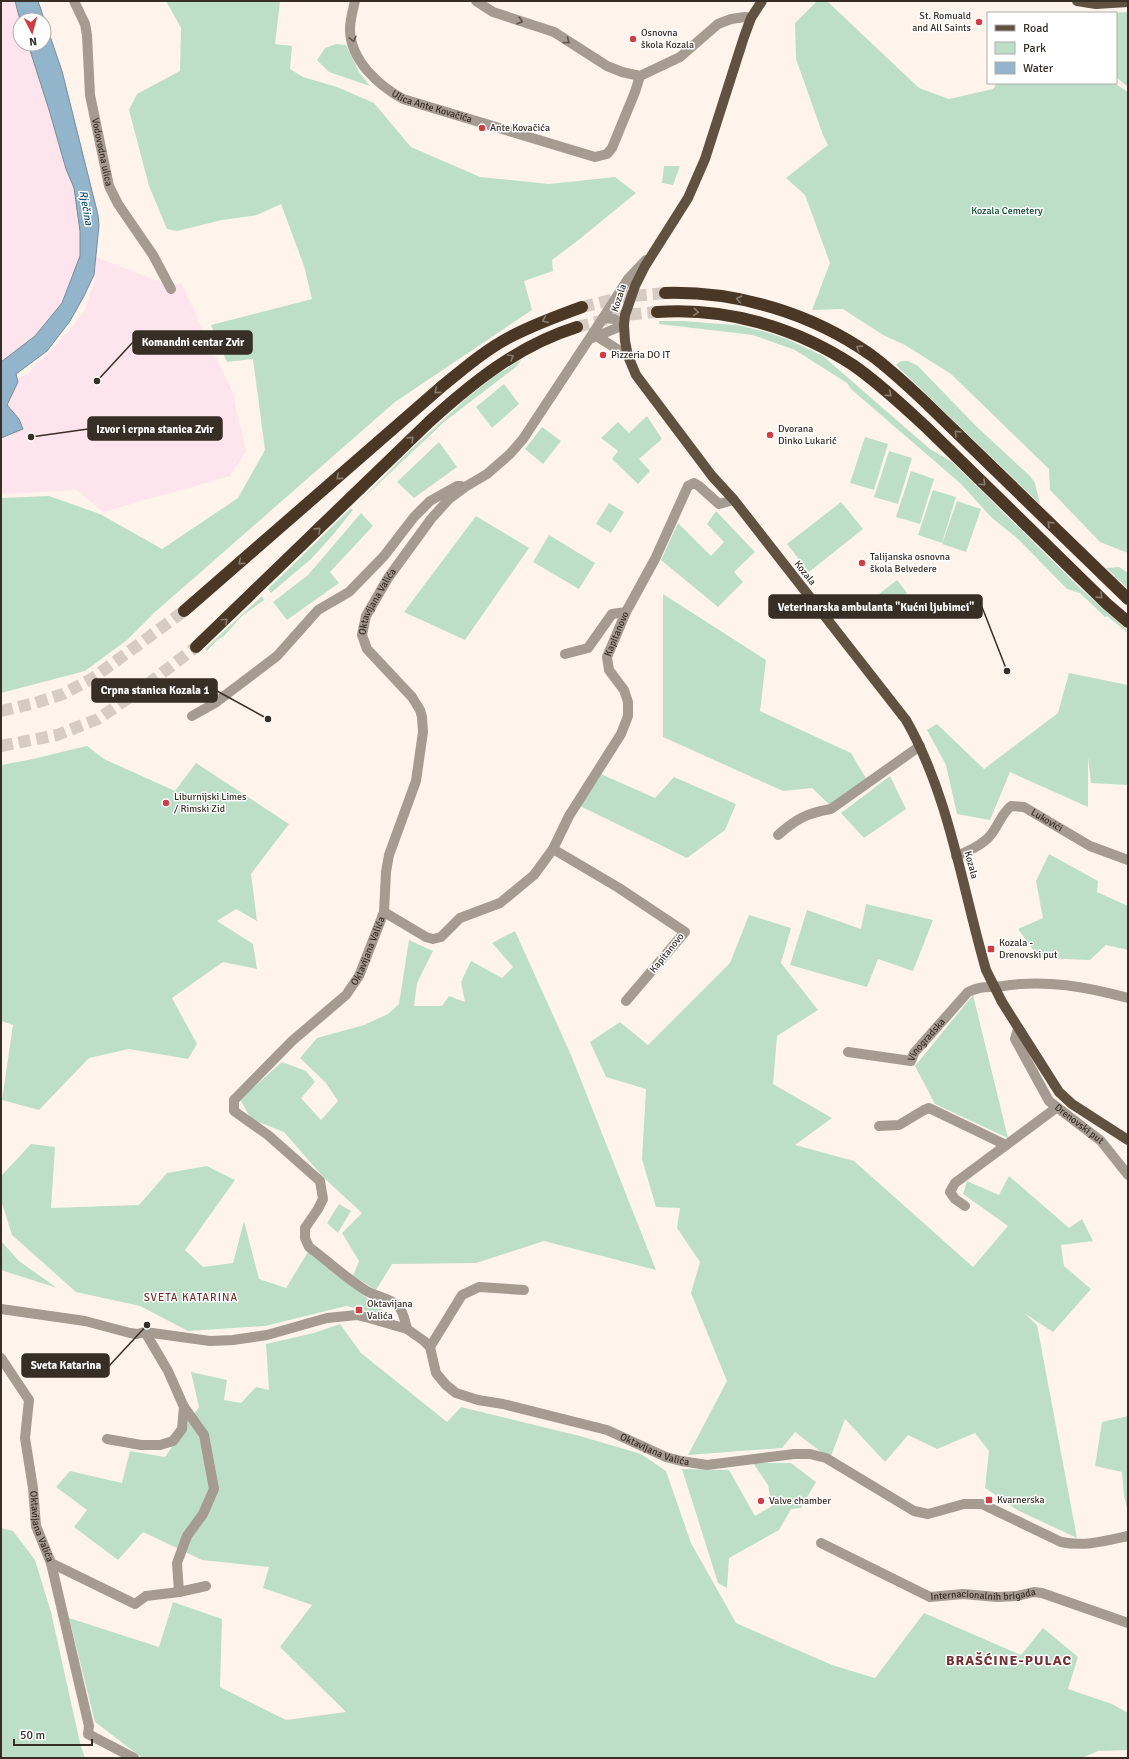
<svg xmlns="http://www.w3.org/2000/svg" width="1129" height="1759" viewBox="0 0 1129 1759" font-family="Signika,sans-serif">
	<style>
		.industrial { fill: #fee4ed }
		.green { fill: #bddfc8 }
		.water { fill: #92b5cb; stroke: #778c99 }
		.lines { fill: none; stroke-linecap: round; stroke-linejoin: round }
		.highway-tunnel { stroke: #d6ccc4; stroke-width: 12; stroke-dasharray: 12 6; stroke-linecap: butt }
		.minor { stroke: #a59b91; stroke-width: 10 }
		.major { stroke: #615141; stroke-width: 10 }
		.highway { stroke: #4a3725; stroke-width: 12 }
		.oneway { stroke: #5e544b }
		.oneway2 { stroke: #897d71 }
		.poi-dot { fill: #ce3e45; stroke: #fff; stroke-width: 1.5 }
		.labels { text-anchor: middle; dominant-baseline: central; stroke-width: 3; stroke-linejoin: round; paint-order: stroke }
		.poi-label { font-size: 10px; fill: #372e25; stroke: #fff; text-anchor: start }
		.street-label { font-size: 10px; fill: #372e25; stroke: #fff }
		.park-label { font-size: 10px; fill: #064426; stroke: #fff }
		.water-label { font-size: 11px; font-style: italic; fill: #125270; stroke: #fff }
		.neighbourhood-label { font-size: 11px; letter-spacing: 1px; fill: #762f2f; stroke: #fff }
		.district-label { font-size: 14px; font-weight: bold; letter-spacing: 1px; fill: #762f2f; stroke: #fff }
		.leader { fill: none; stroke: #372e25; stroke-width: 1.5 }
		.callout-dot { fill: #372e25; stroke: #fff; stroke-width: 1.5 }
		.callout { fill: #372e25; stroke: #372e25; stroke-width: 1.5 }
		.callout-label { font-size: 11px; text-anchor: middle; font-weight: bold; fill: #fff }
	</style>
	<rect width="100%" height="100%" fill="#fef4ec"/>
	<path class="industrial" d="M1 1H15L20 20V44H28L50 113 66 169 74 188 80 231V256L62 303 37 337 1 362Z
		M96 257 170 286 181 283 232 391 246 451 230 476 103 512 77 490 1 494V389L28 373 65 336 85 310 95 278Z"/>
	<path class="green" d="M166 1H280L275 44 292 46 290 69 303 77 337 87 374 103 411 147 480 177 549 184 615 177 636 193 581 238 552 260 553 271 524 281 532 310 395 402 154 613 127 640 85 671 1 693V498L49 496 100 514 162 549 238 498 265 450 253 359 227 362 211 325 312 299 304 266 281 204 257 215 222 220 177 231 167 229 149 186 129 110 137 94 180 71 181 28Z
		M817 1H827L919 88 949 99 993 89 997 83H1114L1128 92V553L1100 542 1050 490 1049 469 951 374 905 345 883 335 843 309 812 310 830 263 805 195 786 178 828 145 823 135 796 59 795 23Z
		M1128 12V87L1116 77V13H1111Z
		M336 44 346 45 359 72 370 86 329 72 317 60 325 48Z
		M664 166H680L673 185 662 183Z
		M659 321H684L734 325V324L766 332 787 339 823 356 930 449 951 461 1081 589 1128 631V633L1107 616 1105 617 1080 593 1067 589 1018 539 992 518 961 484 851 389 847 383 795 350 753 335 659 324Z
		M522 359 516 367 444 422 354 507 407 453 468 397 493 377Z
		M901 361H908L918 366 976 426 1030 476 1035 483 1040 504 896 365Z
		M504 384 519 404 492 428 476 407Z
		M647 416 662 439 639 459 650 471 638 484 612 459 618 451 601 438 618 422 629 433Z
		M542 427 561 441 543 464 525 449Z
		M865 437 888 444 874 490 850 483Z
		M439 442 457 467 414 498 397 482Z
		M889 451 912 458 898 504 874 497Z
		M911 471 934 479 920 524 896 517Z
		M933 490 956 497 942 543 918 535Z
		M957 501 981 509 966 552 942 544Z
		M841 502 863 529 809 572 787 544Z
		M609 503 624 512 611 533 596 524Z
		M351 508 353 510 332 536 311 559 271 593 268 589Z
		M716 511 755 552 734 572 743 582 718 607 661 560 678 523 711 556 724 542 707 524Z
		M361 513 373 526 330 572 339 583 287 620 273 602 308 575Z
		M476 516 529 548 465 640 404 612Z
		M549 535 595 563 579 589 533 562Z
		M1119 567 1128 573V589L1106 568Z
		M897 580 907 593 888 607 879 594Z
		M663 594 766 660 760 711 851 753 867 780 830 805 812 788 783 791 663 737Z
		M262 596 264 600 242 616 224 636 217 640 207 651 205 649Z
		M1069 673 1128 685V785L1091 783 1088 757V807L1010 772 990 820 957 814 946 765 927 730 937 724 984 769 1058 713Z
		M87 746 104 759 175 791 196 763 289 824 251 874 257 921 236 909 217 921 253 944 257 969 223 962 172 998 197 1044 188 1059 129 1049 89 1058 39 1110 2 1100 13 1025 1 1021V765L28 760Z
		M601 774 655 798 674 777 736 804 725 830 687 858 580 806Z
		M890 776 906 809 864 838 841 813Z
		M1049 854 1098 881 1097 892 1128 906V950L1106 945 1090 960 1039 958 1018 929 1043 918 1036 881Z
		M866 904 933 920 913 971 878 959 867 987 790 965 807 910 861 929Z
		M749 915 791 928 781 963 818 1010 777 1036 773 1084 832 1118 795 1145 854 1161 973 1267 1008 1226 963 1194 967 1181 999 1195 1009 1176 1069 1228 1082 1219 1093 1241 1061 1245 1064 1266 1091 1289 1053 1332 1024 1313 1037 1325 1077 1538 1017 1510 985 1488 989 1451 975 1433 937 1449 908 1435 885 1462 845 1419 830 1459 795 1432 782 1448 688 1455 727 1381 691 1293 700 1262 677 1228 680 1208 656 1207 642 1159 646 1089 606 1077 590 1042 620 1022 648 1045 730 963Z
		M515 931 571 1055 656 1270 544 1241 476 1263 392 1264 376 1290 353 1276 359 1261 342 1233 362 1213 324 1178 284 1132 251 1119 240 1099 282 1062 306 1071 315 1082 301 1098 321 1120 338 1101 326 1083 300 1058 317 1038 364 1025 388 1014 399 1004 409 940 433 951 417 983 414 1006H442L449 996 465 1002 461 982 471 961 502 978 513 967 492 943Z
		M973 995 1008 1138 935 1104 915 1066Z
		M31 1144 55 1147 51 1208 139 1205 167 1173 207 1166 235 1180 185 1250 203 1267 233 1263 244 1221 259 1279 286 1288 308 1252 391 1317 346 1306 265 1326 188 1331 140 1306 76 1292 12 1235 1 1200V1176Z
		M339 1204 351 1211 338 1233 327 1223Z
		M1 1241 19 1261 57 1288 1 1270Z
		M340 1324 361 1353 447 1422 461 1407 580 1436 641 1454 666 1471 691 1543 736 1623 832 1665 875 1678 924 1613 1021 1655 1043 1628 1078 1657 1068 1689 1112 1704 1128 1713V1750L1098 1751 1082 1758 141 1757 95 1722 69 1618 159 1647 173 1602 222 1619 220 1687 286 1720 346 1712 280 1647 312 1605 263 1588 269 1567 202 1560 143 1532 118 1560 74 1527 87 1510 56 1487 70 1471 122 1483 130 1451 165 1457 199 1407 191 1372 227 1380 224 1400 241 1403 256 1387 269 1390 266 1344 314 1333Z
		M1128 1416V1513L1124 1496 1122 1472 1095 1466 1102 1422Z
		M753 1463H791L816 1482 801 1508 791 1509 779 1530 729 1558 727 1588 718 1583 682 1469 729 1470 755 1516 772 1506 768 1485Z
		M1 1528 13 1531 35 1560 51 1612 80 1743 85 1758H1Z"/>
	<path class="water" d="M15 1H38L62 71 98 215 99 225 94 275 84 296 70 321 47 351 16 374 18 382 7 405 19 419 23 429 1 438V362L35 336 62 303 80 256V231L74 188 66 169 50 113 28 44H44V20H20Z"/>
	<g class="lines">
		<path class="highway-tunnel" d="M582 307 623 297 665 293
			M577 327 624 315 657 312
			M1 711 35 703 63 694 93 678 184 611
			M1 746 57 735 98 719 140 690 196 647"/>
		<g class="minor">
			<path id="s1" d="M74 1 85 24 87 35 90 95 109 186 118 204 153 255 171 289"/>
			<path id="s2" d="M355 1C353 10 350 20 350 29 350 60 378 85 403 99L595 157 607 154 612 148 635 92 640 76"/>
			<path d="M476 1 493 12 554 32 607 66 622 72 640 76 680 57 718 24 731 19 745 17 751 18"/>
			<path d="M603 318 628 279 646 260"/>
			<path d="M598 337 628 356"/>
			<path d="M565 654 588 648 612 614 626 612"/>
			<path d="M192 716 215 703 277 656 318 610 349 592 384 556 414 517 430 501 457 486H461"/>
			<path d="M778 835C796 819 807 813 831 809L920 746"/>
			<path d="M553 849 619 888 685 932 626 1001"/>
			<path id="s3" d="M956 856C967 852 978 847 987 839 997 830 1000 815 1011 806L1024 807 1090 846 1128 860"/>
			<path id="s4" d="M384 912 426 937 433 939 441 937 460 918 500 903 534 875 553 849 569 816 621 734 628 716V702L624 690 609 670 607 657 626 612 655 559 688 486 694 483 699 486 719 504 734 500"/>
			<path id="s5" d="M1018 1029 1015 1039 1049 1101 1101 1141 1128 1175"/>
			<path id="s6" d="M848 1052 911 1061 914 1053 968 992C983 985 988 988 1003 986 1046 979 1087 987 1128 998"/>
			<path d="M879 1126 899 1125 924 1110 929 1108 1006 1145"/>
			<path d="M965 1206 955 1199 950 1192 955 1183 1056 1108"/>
			<path id="s7" d="M1 1309 85 1321 130 1333 137 1334 145 1332 210 1341 233 1340 267 1335 327 1318 357 1315 369 1318 407 1329 424 1341 430 1347 436 1373 446 1385 456 1393 478 1400 503 1404 607 1430 666 1457 681 1461 707 1465 794 1454H810L826 1458 914 1511 928 1514 964 1504H982L1061 1542C1084 1547 1105 1541 1128 1536"/>
			<path id="s8" d="M407 1329C405 1322 404 1312 398 1306 390 1298 376 1297 365 1290 346 1278 328 1261 309 1247L305 1238V1228L318 1209 323 1199 320 1181 268 1135 234 1111V1100L292 1041 346 995 359 976 384 912 386 872 389 855 416 781 423 732 422 717 420 710 412 697 367 649 362 635 366 616 388 578 431 519 449 499 465 487 487 474 510 454 523 439 603 318 614 319 624 325 590 339"/>
			<path d="M430 1347 462 1295 479 1287 524 1290"/>
			<path id="s9" d="M1 1358 29 1400 25 1438 33 1488 36 1526 51 1563 135 1604 146 1596 179 1592 206 1586"/>
			<path d="M107 1439 141 1445H160L173 1441 182 1429 184 1407 168 1371 145 1332"/>
			<path id="s10" d="M821 1543 930 1597 963 1594 997 1597 1017 1596 1034 1592 1042 1593 1128 1623"/>
			<path d="M51 1563 89 1726 88 1734 134 1758"/>
			<path d="M179 1592 177 1563 187 1536 203 1514 214 1489 204 1435 184 1407"/>
		</g>
		<path class="major" d="M762 1 751 18 744 37 705 159 688 198 645 266 635 286 625 315 624 325 625 341 628 356 636 375 712 476 734 500 906 720C949 795 962 887 986 970L1002 1002 1059 1092 1072 1104 1128 1140
			M1077 1 1096 4 1128 2"/>
		<path class="highway" d="M665 293C738 291 811 313 871 355 890 369 907 385 924 401L1128 599
			M657 312C726 307 795 327 853 365 879 383 902 405 925 426L1107 604 1128 622
			M184 611 440 388C462 370 485 350 510 337 533 325 557 316 582 307
			M196 647 429 422C473 382 519 345 577 327"/>
	</g>
	<defs><path id="oneway-chevron" d="M-2-3.5L2.5 0L-2 3.5" fill="none" stroke-width="1.6" stroke-linecap="round" stroke-linejoin="round"/></defs>
	<g class="oneway">
		<use href="#oneway-chevron" transform="translate(520 21) rotate(17)"/>
		<use href="#oneway-chevron" transform="translate(353 39) rotate(76)"/>
		<use href="#oneway-chevron" transform="translate(567 41) rotate(36)"/>
	</g>
	<g class="oneway2">
		<use href="#oneway-chevron" transform="translate(739 299) rotate(-169)"/>
		<use href="#oneway-chevron" transform="translate(696 312) rotate(5)"/>
		<use href="#oneway-chevron" transform="translate(545 320) rotate(157)"/>
		<use href="#oneway-chevron" transform="translate(859 348) rotate(-147)"/>
		<use href="#oneway-chevron" transform="translate(511 357) rotate(-30)"/>
		<use href="#oneway-chevron" transform="translate(437 391) rotate(139)"/>
		<use href="#oneway-chevron" transform="translate(889 394) rotate(40)"/>
		<use href="#oneway-chevron" transform="translate(957 433) rotate(-136)"/>
		<use href="#oneway-chevron" transform="translate(411 439) rotate(-44)"/>
		<use href="#oneway-chevron" transform="translate(339 477) rotate(139)"/>
		<use href="#oneway-chevron" transform="translate(983 483) rotate(44)"/>
		<use href="#oneway-chevron" transform="translate(1050 524) rotate(-136)"/>
		<use href="#oneway-chevron" transform="translate(318 530) rotate(-44)"/>
		<use href="#oneway-chevron" transform="translate(241 562) rotate(139)"/>
		<use href="#oneway-chevron" transform="translate(1100 596) rotate(44)"/>
		<use href="#oneway-chevron" transform="translate(225 621) rotate(-43)"/>
	</g>
	<g class="poi-dot">
		<circle cx="979" cy="22" r="4"/>
		<circle cx="633" cy="39" r="4"/>
		<circle cx="482" cy="128" r="4"/>
		<circle cx="603" cy="355" r="4"/>
		<circle cx="770" cy="435" r="4"/>
		<circle cx="862" cy="563" r="4"/>
		<circle cx="166" cy="803" r="4"/>
		<rect x="987" y="945" width="8" height="8" rx="2"/>
		<rect x="355" y="1306" width="8" height="8" rx="2"/>
		<rect x="985" y="1496" width="8" height="8" rx="2"/>
		<circle cx="761" cy="1501" r="4"/>
	</g>
	<g class="labels">
		<g class="poi-label">
			<text x="971" y="16" text-anchor="end">St. Romuald<tspan x="971" dy="12">and All Saints</tspan></text>
			<text x="641" y="33">Osnovna<tspan x="641" dy="12">škola Kozala</tspan></text>
			<text x="490" y="128">Ante Kovačića</text>
			<text x="611" y="355">Pizzeria DO IT</text>
			<text x="778" y="429">Dvorana<tspan x="778" dy="12">Dinko Lukarić</tspan></text>
			<text x="870" y="557">Talijanska osnovna<tspan x="870" dy="12">škola Belvedere</tspan></text>
			<text x="174" y="797">Liburnijski Limes<tspan x="174" dy="12">/ Rimski Zid</tspan></text>
			<text x="999" y="943">Kozala -<tspan x="999" dy="12">Drenovski put</tspan></text>
			<text x="367" y="1304">Oktavijana<tspan x="367" dy="12">Valića</tspan></text>
			<text x="997" y="1500">Kvarnerska</text>
			<text x="769" y="1501">Valve chamber</text>
		</g>
		<g class="street-label">
			<text stroke="none"><textPath href="#s2" startOffset="150">Ulica Ante Kovačića</textPath></text>
			<text stroke="none"><textPath href="#s1" startOffset="155">Vodovodna ulica</textPath></text>
			<text transform="translate(619 298) rotate(-72)">Kozala</text>
			<text transform="translate(805 573) rotate(52)">Kozala</text>
			<text stroke="none"><textPath href="#s8" startOffset="913">Oktavijana Valića</textPath></text>
			<text stroke="none"><textPath href="#s4" startOffset="453">Kapitanovo</textPath></text>
			<text stroke="none"><textPath href="#s3" startOffset="116">Lukovići</textPath></text>
			<text transform="translate(971 865) rotate(75)">Kozala</text>
			<text stroke="none"><textPath href="#s8" startOffset="530">Oktavijana Valića</textPath></text>
			<text transform="translate(667 953) rotate(-51)">Kapitanovo</text>
			<text stroke="none"><textPath href="#s6" startOffset="90">Vinogradska</textPath></text>
			<text stroke="none"><textPath href="#s5" startOffset="119">Drenovski put</textPath></text>
			<text stroke="none"><textPath href="#s7" startOffset="706">Oktavijana Valića</textPath></text>
			<text stroke="none"><textPath href="#s9" startOffset="179">Oktavijana Valića</textPath></text>
			<text stroke="none"><textPath href="#s10" startOffset="175">Internacionalnih brigada</textPath></text>
		</g>
		<g class="park-label">
			<text x="1007" y="211">Kozala Cemetery</text>
		</g>
		<g class="water-label">
			<text transform="translate(86 208) rotate(80)">Rječina</text>
		</g>
		<g class="neighbourhood-label">
			<text x="191" y="1297">SVETA KATARINA</text>
		</g>
		<g class="district-label">
			<text x="1009" y="1660">BRAŠĆINE-PULAC</text>
		</g>
	</g>
	<path class="leader" d="M97 381L133 342M31 437L88 429M1007 671L982 607M268 719L217 691M147 1325L109 1366"/>
	<g class="callout-dot">
		<circle cx="97" cy="381" r="4"/>
		<circle cx="31" cy="437" r="4"/>
		<circle cx="1007" cy="671" r="4"/>
		<circle cx="268" cy="719" r="4"/>
		<circle cx="147" cy="1325" r="4"/>
	</g>
	<g class="callout">
		<rect x="133" y="331" width="119" height="23" rx="4"/>
		<rect x="88" y="417" width="134" height="23" rx="4"/>
		<rect x="769" y="595" width="213" height="23" rx="4"/>
		<rect x="92" y="679" width="125" height="23" rx="4"/>
		<rect x="22" y="1354" width="87" height="23" rx="4"/>
	</g>
	<g class="callout-label">
		<text x="193" y="346">Komandni centar Zvir</text>
		<text x="155" y="433">Izvor i crpna stanica Zvir</text>
		<text x="876" y="611">Veterinarska ambulanta "Kućni ljubimci"</text>
		<text x="155" y="694">Crpna stanica Kozala 1</text>
		<text x="66" y="1369">Sveta Katarina</text>
	</g>
	<rect width="1129" height="1759" fill="none" stroke="#372e25" stroke-width="4"/>
	<rect x="987" y="12" width="130" height="72" fill="#ffffff" stroke="#afaba8"/>
	<rect x="995" y="25" width="20" height="6" fill="#615141" stroke="#afaba8"/>
	<text x="1023" y="32" font-size="12" fill="#372e25">Road</text>
	<rect x="995" y="42" width="20" height="12" fill="#bddfc8" stroke="#afaba8"/>
	<text x="1023" y="52" font-size="12" fill="#372e25">Park</text>
	<rect x="995" y="62" width="20" height="12" fill="#92b5cb" stroke="#afaba8"/>
	<text x="1023" y="72" font-size="12" fill="#372e25">Water</text>
	<g transform="translate(32 32) rotate(174)"><circle r="19" fill="#ffffff" stroke="#afaba8"/>
	<path d="M0-3L7 15L0 10L-7 15Z" fill="#ce3e45"/>
	<text y="-6" font-size="11" font-weight="bold" text-anchor="middle" fill="#372e25">N</text>
	</g>
	<path d="M14 1739v6h78v-6" fill="none" stroke="#372e25" stroke-width="2"/>
	<text x="20" y="1739" font-size="12" fill="#372e25" stroke="#ffffff" stroke-width="3" paint-order="stroke">50 m</text>
</svg>
